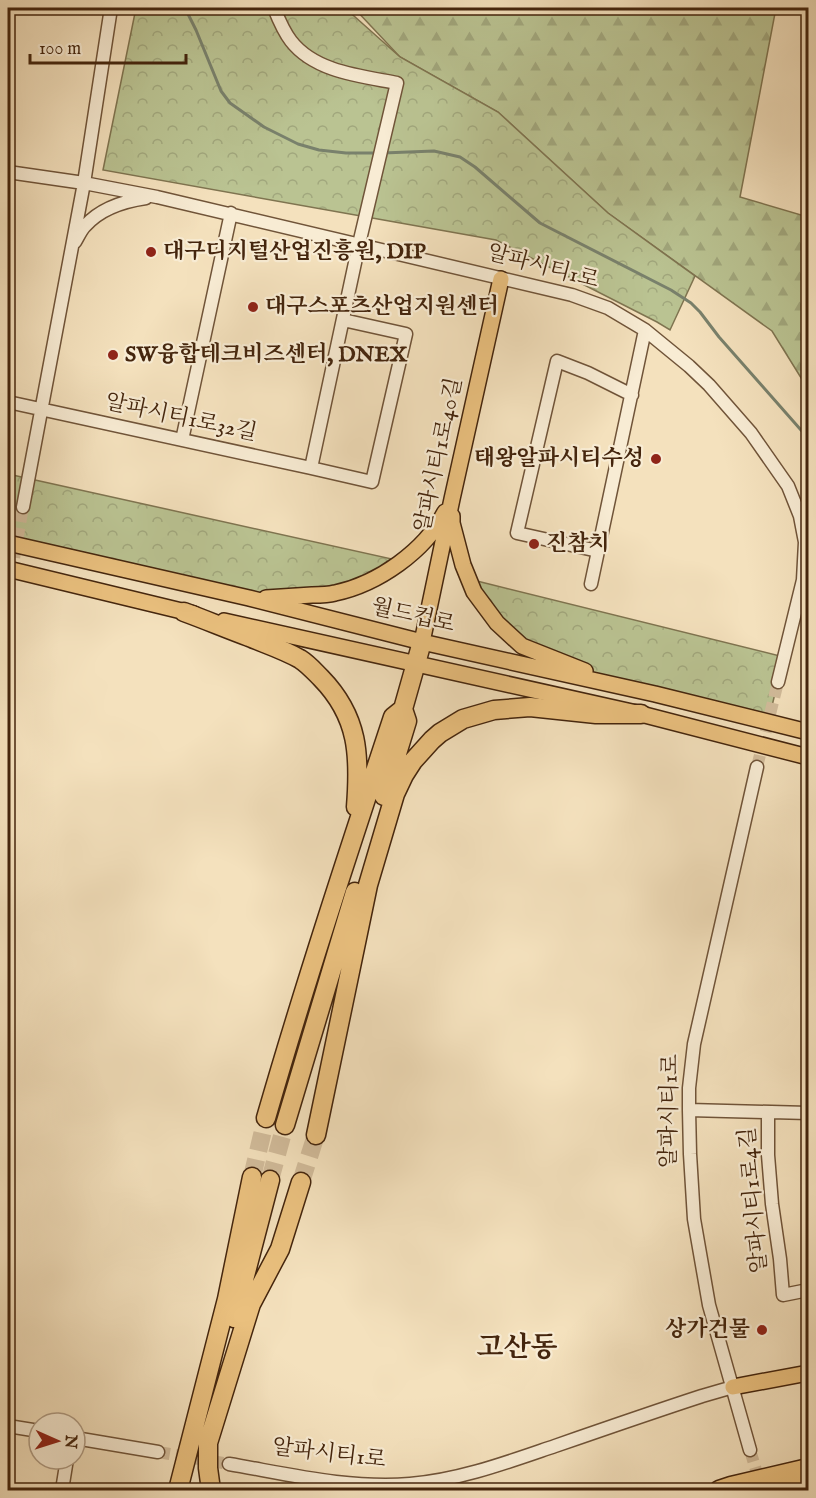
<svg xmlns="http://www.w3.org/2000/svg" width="816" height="1498" viewBox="0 0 816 1498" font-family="'IM FELL English','Noto Serif KR',serif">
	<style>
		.forest { fill: url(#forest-firs); stroke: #7f7450; stroke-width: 1.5 }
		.park { fill: url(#park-crowns); stroke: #7f7450; stroke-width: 1.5 }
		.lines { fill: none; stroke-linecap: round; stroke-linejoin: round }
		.stream { stroke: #79816c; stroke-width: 3 }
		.minor-tunnel { stroke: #d1bb9a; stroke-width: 12; stroke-dasharray: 12 6; stroke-linecap: butt }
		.highway-tunnel { stroke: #d1bb9a; stroke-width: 18; stroke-dasharray: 18 9; stroke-linecap: butt }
		.minor-casing { stroke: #705439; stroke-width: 15 }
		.major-casing { stroke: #44250d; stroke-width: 18 }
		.highway-casing { stroke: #44250d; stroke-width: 21 }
		.minor { stroke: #f8ecd4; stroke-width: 12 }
		.major { stroke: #eac07e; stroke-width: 15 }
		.highway { stroke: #eac07e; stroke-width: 18 }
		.poi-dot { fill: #8f2418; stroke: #f8ecd4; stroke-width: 2 }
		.labels { text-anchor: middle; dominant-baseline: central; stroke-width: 4.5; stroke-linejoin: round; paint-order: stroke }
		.poi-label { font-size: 22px; font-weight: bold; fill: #44250d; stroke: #f8ecd4; text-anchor: start }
		.street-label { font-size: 22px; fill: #44250d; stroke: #f8ecd4 }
		.district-label { font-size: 28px; font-weight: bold; fill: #44250d; stroke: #f8ecd4 }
	</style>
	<defs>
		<pattern id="forest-firs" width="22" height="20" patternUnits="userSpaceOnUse" patternTransform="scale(1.5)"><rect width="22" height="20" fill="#bac392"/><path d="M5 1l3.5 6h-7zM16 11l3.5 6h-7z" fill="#a1a77d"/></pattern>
		<pattern id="park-crowns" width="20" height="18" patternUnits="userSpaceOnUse" patternTransform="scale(1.5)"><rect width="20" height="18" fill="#bac392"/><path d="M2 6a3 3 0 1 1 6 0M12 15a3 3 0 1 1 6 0" fill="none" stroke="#a1a77d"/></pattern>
	</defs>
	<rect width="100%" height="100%" fill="#f4e1bd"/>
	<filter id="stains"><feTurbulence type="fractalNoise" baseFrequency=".00333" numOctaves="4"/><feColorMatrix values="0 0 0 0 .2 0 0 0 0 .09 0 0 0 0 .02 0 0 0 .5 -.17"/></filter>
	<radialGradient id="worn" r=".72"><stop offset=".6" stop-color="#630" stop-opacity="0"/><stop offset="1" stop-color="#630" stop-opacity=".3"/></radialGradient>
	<path class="forest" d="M354 8H776L740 197 808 217V389L772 331 608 213 498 112 400 57Z"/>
	<path class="park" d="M136 8H345L400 57 498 112 608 213 695 276 670 330 657 322 496 240 103 170Z
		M8 474 401 561 367 584 265 598 8 543Z
		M469 579 784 657 768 722 626 688 522 646Z"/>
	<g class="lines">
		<path class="stream" d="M185 8 196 30 221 91 230 103 264 127 298 144 319 150 346 153H376
			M383 153 434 151 460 157 475 167 540 223 671 290 691 303 700 312 719 337 808 438"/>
		<path class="minor-tunnel" d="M8 593 23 507
			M757 767 778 682
			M750 1450 762 1490
			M158 1452 229 1464"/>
		<path class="highway-tunnel" d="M252 1177 266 1118
			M270 1180 285 1125
			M301 1182 316 1135"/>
		<defs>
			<path id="minor" d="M8 172 84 183 157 197 572 295 608 308 645 330 689 366 709 385 751 433 788 486 800 516 805 542 803 580 778 682
				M75 242C78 237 81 230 85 226 100 209 125 201 146 198
				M8 402 311 468 359 244 397 83C361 76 315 72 291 41 284 32 278 18 274 8
				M182 440 231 213
				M311 468 372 482 406 334 343 320
				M23 507 84 183 111 8
				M598 551 517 533 557 361 588 373 632 395
				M591 584 645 330
				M689 1110 808 1113
				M768 1112V1155L772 1204 780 1259 783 1295 808 1290
				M8 1426 39 1431
				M75 1438 158 1452
				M750 1450 709 1305 694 1219 690 1154 689 1110V1088L694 1044 757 767
				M229 1464C288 1474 349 1489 410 1484 460 1480 508 1462 555 1446 604 1429 653 1412 702 1396L733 1387
				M62 1490 67 1459"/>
			<path id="major" d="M452 516V523L463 565 474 592 497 623 522 646 585 671
				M8 543 249 598 422 642 655 694 808 732
				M8 569 194 614
				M266 598C281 597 297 596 312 595 320 595 328 595 335 593 378 584 425 551 445 512
				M224 621 641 714 808 757
				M422 642 452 499 501 279
				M733 1387 808 1373"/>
			<path id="highway" d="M184 612C206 620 227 629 249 637 266 644 284 650 300 659 308 664 314 671 321 678 359 717 360 756 356 807
				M384 796 407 721 403 709
				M266 1118C305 983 349 850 393 717L403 709 422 642
				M285 1125 355 892
				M316 1135 368 885 395 794 404 775 413 761 432 740 440 733 463 719 494 710 530 707 596 714H641
				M234 1318 270 1180
				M178 1490 227 1299 252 1177
				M211 1490 208 1468V1443L251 1304 280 1249 301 1182
				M719 1490 731 1486 808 1468
				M781 1490 808 1484"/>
		</defs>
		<use href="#minor" class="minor-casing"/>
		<use href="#major" class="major-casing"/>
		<use href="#highway" class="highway-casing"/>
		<use href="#minor" class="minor"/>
		<use href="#major" class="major"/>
		<use href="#highway" class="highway"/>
	</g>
	<g class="poi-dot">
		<circle cx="151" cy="252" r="6"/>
		<circle cx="253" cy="307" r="6"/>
		<circle cx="113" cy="355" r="6"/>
		<circle cx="656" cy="459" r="6"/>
		<circle cx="534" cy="544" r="6"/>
		<circle cx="762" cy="1330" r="6"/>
	</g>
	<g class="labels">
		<g class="poi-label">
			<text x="163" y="252">대구디지털산업진흥원, DIP</text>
			<text x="265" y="307">대구스포츠산업지원센터</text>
			<text x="125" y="355">SW융합테크비즈센터, DNEX</text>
			<text x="644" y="459" text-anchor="end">태왕알파시티수성</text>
			<text x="546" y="544">진참치</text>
			<text x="750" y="1330" text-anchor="end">상가건물</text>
		</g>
		<g class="street-label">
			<text transform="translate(543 267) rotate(15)">알파시티1로</text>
			<text transform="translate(181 418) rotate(12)">알파시티1로32길</text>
			<text transform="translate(439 455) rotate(-78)">알파시티1로40길</text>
			<text transform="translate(413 616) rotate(13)">월드컵로</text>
			<text transform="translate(670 1111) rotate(-89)">알파시티1로</text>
			<text transform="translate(754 1200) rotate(-95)">알파시티1로4길</text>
			<text transform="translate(329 1454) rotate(7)">알파시티1로</text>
		</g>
		<g class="district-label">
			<text x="517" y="1348">고산동</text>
		</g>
	</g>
	<rect width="816" height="1498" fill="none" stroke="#f4e1bd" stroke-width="30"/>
	<rect x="9" y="9" width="798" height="1480" fill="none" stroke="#44250d" stroke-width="3"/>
	<rect x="15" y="15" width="786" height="1468" fill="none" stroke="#44250d" stroke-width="1.5"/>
	<g transform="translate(57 1441) rotate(93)"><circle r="28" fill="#f8ecd4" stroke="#b09c84" stroke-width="1.5"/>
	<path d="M0-4.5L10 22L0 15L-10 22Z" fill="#8f2418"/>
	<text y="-9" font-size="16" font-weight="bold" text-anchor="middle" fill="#44250d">N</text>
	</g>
	<path d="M30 54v9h156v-9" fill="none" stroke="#44250d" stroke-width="3"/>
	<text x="39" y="54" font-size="18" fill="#44250d" stroke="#f8ecd4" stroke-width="4.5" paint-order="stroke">100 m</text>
	<rect width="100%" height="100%" filter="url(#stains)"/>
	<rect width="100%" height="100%" fill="url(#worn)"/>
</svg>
